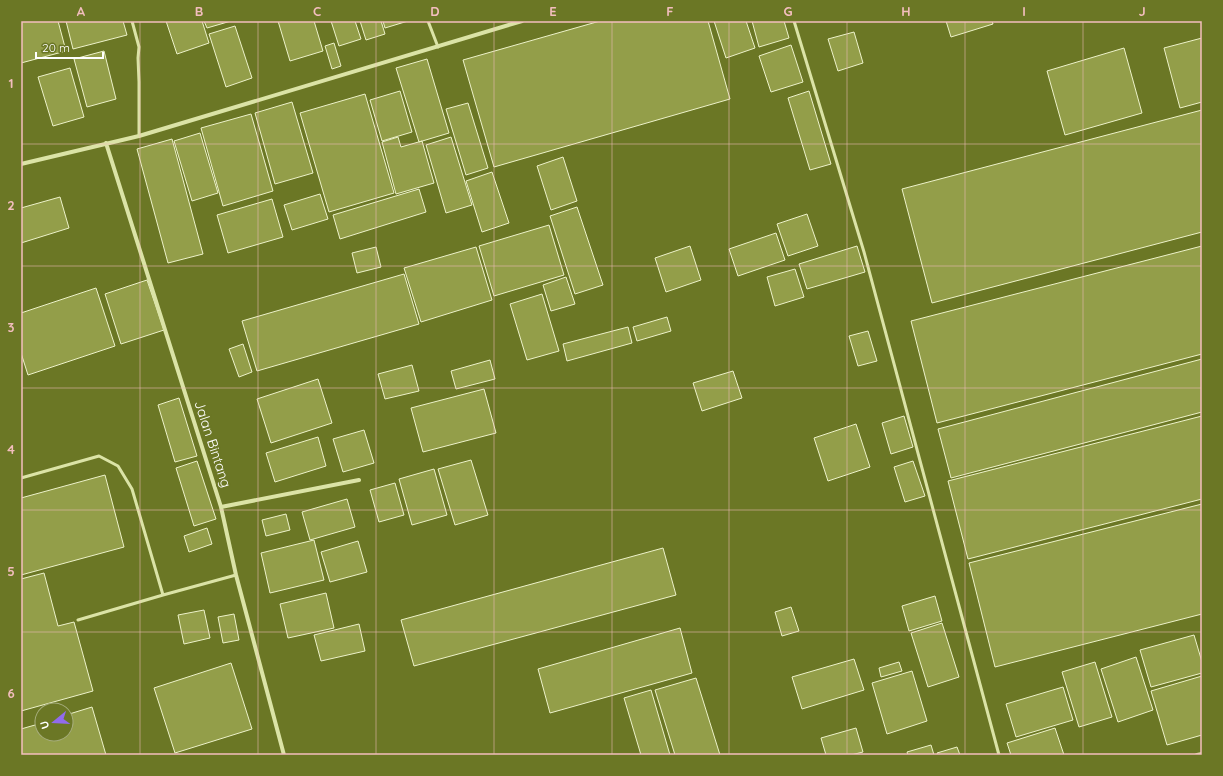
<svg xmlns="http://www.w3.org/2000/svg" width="1223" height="776" viewBox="0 0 1223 776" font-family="Quicksand,sans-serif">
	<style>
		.building { fill: #939e49; stroke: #edf2c9 }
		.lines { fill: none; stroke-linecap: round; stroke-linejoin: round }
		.service { stroke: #dbe3a6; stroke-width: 3 }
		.minor { stroke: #dbe3a6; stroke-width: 4 }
		.grid { fill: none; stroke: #f3bebe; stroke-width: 1; stroke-opacity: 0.55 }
		.labels { text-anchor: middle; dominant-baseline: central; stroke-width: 4; stroke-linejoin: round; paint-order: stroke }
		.street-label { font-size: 14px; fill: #fff; stroke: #6b7725 }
		.neatline { fill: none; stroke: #f3bebe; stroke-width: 1.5 }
		.grid-label { font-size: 13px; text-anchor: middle; font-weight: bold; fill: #f3bebe }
	</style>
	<rect width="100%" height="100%" fill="#6b7725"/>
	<path class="building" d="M21 21H58L66 51 21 63Z
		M66 21H123L127 35 73 49Z
		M166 21H202L209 43 177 54Z
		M204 21H231L207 28Z
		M278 21H314L323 51 290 61Z
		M331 21H355L361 39 339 46Z
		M360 21H381L385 34 366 40Z
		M383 21H408L385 28Z
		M600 21H708L730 99 494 167 463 60Z
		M714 21H746L755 48 726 58Z
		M752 21H784L789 38 759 47Z
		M946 21H992L993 24 951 37Z
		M235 26 252 78 226 87 209 34Z
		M854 32 863 63 838 71 828 39Z
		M1202 38V102L1180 108 1164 48Z
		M334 43 341 66 332 69 325 46Z
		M791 45 803 82 771 92 759 56Z
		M1124 48 1142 113 1065 135 1047 71Z
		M104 51 116 99 87 107 74 59Z
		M427 59 449 133 419 142 396 68Z
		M70 68 84 117 53 126 38 77Z
		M400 91 412 132 382 141 370 100Z
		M809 91 831 164 810 170 788 98Z
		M365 94 394 193 329 212 300 113Z
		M292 102 313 173 275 184 255 113Z
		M468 103 488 168 466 175 446 109Z
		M1202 110V232L932 303 902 189Z
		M251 114 273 191 223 206 201 128Z
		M200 133 218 193 192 201 174 141Z
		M398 137 401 147 422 141 434 183 396 194 382 142Z
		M451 137 472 205 446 213 426 145Z
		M172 139 203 254 168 263 137 149Z
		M563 157 577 201 551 210 537 166Z
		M492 172 509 223 482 232 466 181Z
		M419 189 426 212 340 239 333 215Z
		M320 194 328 219 292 230 284 205Z
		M60 197 69 228 21 243V208Z
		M272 199 283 237 228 253 217 215Z
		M577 207 603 285 575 294 550 216Z
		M807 214 818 246 788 256 777 224Z
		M549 225 564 275 494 296 479 246Z
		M776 233 785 260 738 276 729 249Z
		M690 246 701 280 666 292 655 258Z
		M857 246 865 272 807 289 799 264Z
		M1202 246V354L937 423 911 321Z
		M376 247 381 267 357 273 352 253Z
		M476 247 492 300 421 322 404 268Z
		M795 269 804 297 775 306 767 277Z
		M404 274 419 324 257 371 242 321Z
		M566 277 575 304 551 311 543 285Z
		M147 280 164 330 121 344 105 294Z
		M96 288 115 346 28 375 21 353V313Z
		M542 294 559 351 527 360 510 304Z
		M667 317 671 331 637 341 633 327Z
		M628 327 632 343 567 361 563 344Z
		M868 331 877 361 858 366 849 336Z
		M243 344 252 372 239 377 229 349Z
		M1202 359V412L951 478 938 429Z
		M490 360 495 379 456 389 451 371Z
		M412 365 419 391 385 399 378 374Z
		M733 371 742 398 702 411 693 383Z
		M318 379 332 423 271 443 257 399Z
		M484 389 496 433 423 452 411 408Z
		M179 398 197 456 175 462 158 405Z
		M904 416 913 447 891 454 882 423Z
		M1202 416V499L968 559 948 481Z
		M856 424 870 467 828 481 814 438Z
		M364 430 374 463 343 472 333 439Z
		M318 437 326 466 275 482 266 453Z
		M471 460 488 515 455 525 438 469Z
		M197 461 216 519 194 526 176 468Z
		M913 461 925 496 905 502 894 467Z
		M434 469 447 515 412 525 399 479Z
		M105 475 124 547 21 575V498Z
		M395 483 404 515 379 522 370 490Z
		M347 499 355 527 310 540 302 512Z
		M1202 504V614L995 667 969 563Z
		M286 514 290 530 266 536 262 520Z
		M207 528 212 544 189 552 184 536Z
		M314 540 324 580 270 593 261 553Z
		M358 541 367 572 330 582 321 552Z
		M663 548 676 595 414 666 401 620Z
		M44 573 58 626 74 622 93 691 21 711V579Z
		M326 593 334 628 288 638 280 604Z
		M935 596 942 621 909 631 902 606Z
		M791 607 799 631 782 636 775 612Z
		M204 610 210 638 184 644 178 615Z
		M234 614 239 640 223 643 218 617Z
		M942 623 959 677 928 687 911 633Z
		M359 624 365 651 321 661 314 635Z
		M680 628 692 673 550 713 538 669Z
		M1194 635 1202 662V673L1151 687 1140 650Z
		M1136 657 1153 710 1118 722 1101 669Z
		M854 659 864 690 802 709 792 677Z
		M899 662 902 671 881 677 879 668Z
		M1095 662 1112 717 1079 727 1062 672Z
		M231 663 252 729 175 753 154 688Z
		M912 671 927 721 887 734 872 683Z
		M1202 676V735L1167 745 1151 691Z
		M696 678 720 755H675L655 690Z
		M1063 687 1073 720 1016 737 1006 704Z
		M651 690 670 755H641L624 698Z
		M92 707 106 755H21V729L42 723V734H66V715Z
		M856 728 863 752 851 755H826L821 738Z
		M1055 728 1064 755H1011L1007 743Z
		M931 745 934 755H908L907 752Z
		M957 747 960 755H938L937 753Z"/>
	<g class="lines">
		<path class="service" d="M132 21 139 47 138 58 139 82V136
			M428 21 438 47
			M794 21 864 252 999 755
			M21 478 99 456 118 466 132 489 163 595 236 575
			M78 620 163 595"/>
		<path class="minor" d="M106 143 221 507 236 575 284 755
			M21 164 139 136 522 21
			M221 507 359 480
			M1197 755 1202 754"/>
	</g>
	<path class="grid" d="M140 21V755M258 21V755M376 21V755M494 21V755M612 21V755M729 21V755M847 21V755M965 21V755M1083 21V755M21 144H1202M21 266H1202M21 388H1202M21 510H1202M21 632H1202"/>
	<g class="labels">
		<g class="street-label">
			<text transform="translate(213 444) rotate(72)">Jalan Bintang</text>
		</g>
	</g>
	<rect width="1223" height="776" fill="none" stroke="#6b7725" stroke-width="44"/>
	<g transform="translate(54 722) rotate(252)"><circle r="19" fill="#6b7725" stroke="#a6ad7c"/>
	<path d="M0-3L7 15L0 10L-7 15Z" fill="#916bec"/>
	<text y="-6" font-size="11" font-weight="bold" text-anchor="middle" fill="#ffffff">U</text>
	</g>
	<path d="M36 52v6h67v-6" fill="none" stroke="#ffffff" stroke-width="2"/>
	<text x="42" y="52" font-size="12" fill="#ffffff" stroke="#6b7725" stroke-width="3" paint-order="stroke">20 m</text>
	<rect x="22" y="22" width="1179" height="732" class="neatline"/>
	<g class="grid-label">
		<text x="81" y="16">A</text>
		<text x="199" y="16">B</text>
		<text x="317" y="16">C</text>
		<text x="435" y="16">D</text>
		<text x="553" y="16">E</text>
		<text x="670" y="16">F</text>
		<text x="788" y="16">G</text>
		<text x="906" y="16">H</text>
		<text x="1024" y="16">I</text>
		<text x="1142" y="16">J</text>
		<text x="11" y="88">1</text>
		<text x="11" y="210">2</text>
		<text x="11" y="332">3</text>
		<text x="11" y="454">4</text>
		<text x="11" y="576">5</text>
		<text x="11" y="698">6</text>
	</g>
</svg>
